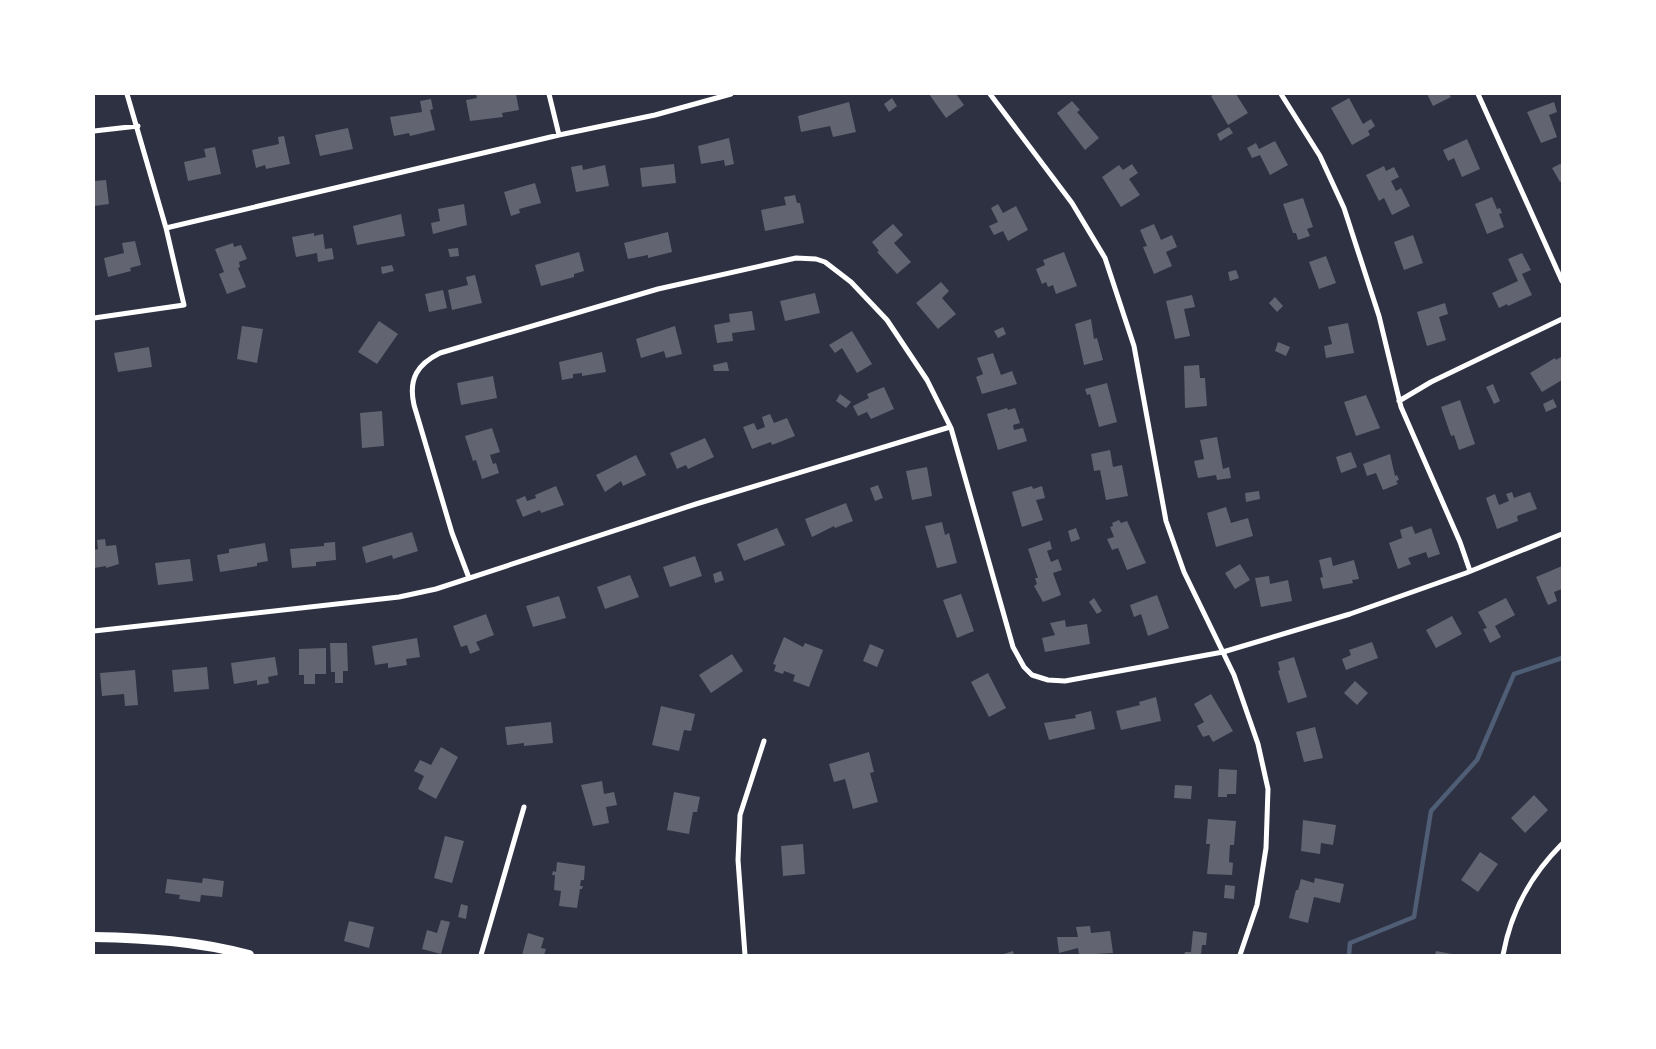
<svg xmlns="http://www.w3.org/2000/svg" width="1656" height="1049" viewBox="0 0 1656 1049" font-family="Inter,sans-serif">
	<style>
		.lines { fill: none; stroke-linecap: round; stroke-linejoin: round }
		.stream { stroke: #4f5d75; stroke-width: 4.5 }
		.building { fill: #626471 }
		.minor { stroke: #fff; stroke-width: 5 }
		.secondary { stroke: #fff; stroke-width: 10 }
	</style>
	<rect width="100%" height="100%" fill="#2d3142"/>
	<g class="lines">
		<path class="stream" d="M1349 955 1350 943 1414 917 1431 811 1477 760 1514 674 1562 658"/>
	</g>
	<path class="building" d="M476 94H516L519 110 502 113 503 117 470 121 466 100 477 98Z
		M929 94H956L964 105 946 118Z
		M1214 94H1236L1248 113 1228 125 1211 96Z
		M1427 94H1449L1451 97 1433 106Z
		M892 98 897 106 889 112 884 104Z
		M1349 98 1363 124 1371 119 1375 126 1368 131 1370 135 1352 145 1331 108Z
		M431 99 433 109 430 110 435 130 410 136 409 133 394 136 390 117 422 112 420 101Z
		M1072 101 1080 110 1077 112 1099 138 1085 150 1057 113Z
		M849 102 856 132 833 137 830 126 801 132 798 116Z
		M1554 102 1557 112 1549 115 1557 137 1541 143 1527 112Z
		M1229 127 1233 133 1220 141 1217 134Z
		M348 128 353 149 320 156 315 135Z
		M284 136 290 164 266 169 265 165 256 168 252 150 279 144 278 137Z
		M729 138 734 164 725 166 724 160 701 164 698 146Z
		M1467 139 1480 169 1462 177 1454 158 1448 161 1443 150Z
		M1275 141 1288 165 1270 175 1260 155 1252 158 1247 148 1256 143 1259 149Z
		M215 147 221 174 188 181 184 162 206 157 204 149Z
		M1562 163V181L1560 182 1552 168Z
		M674 164 676 183 642 187 640 168Z
		M1132 164 1138 173 1129 179 1140 195 1121 207 1102 177 1119 165 1123 170Z
		M582 165 583 170 605 165 609 186 576 192 571 167Z
		M1384 166 1386 171 1394 167 1399 177 1391 181 1396 191 1401 188 1410 206 1392 215 1384 198 1379 201 1366 175Z
		M106 180 109 204 94 206V181Z
		M535 183 541 203 519 209 520 213 511 216 504 192Z
		M795 195 797 203H800L804 223 765 231 761 210 786 205 784 197Z
		M1492 197 1497 209 1500 208 1502 213 1499 214 1504 227 1487 234 1475 204Z
		M1303 198 1313 227 1307 229 1310 236 1298 240 1296 233H1293L1283 204Z
		M464 204 467 225 433 234 431 223 440 221 438 209Z
		M998 204 1003 213 1016 206 1028 230 1008 241 1003 231 994 235 989 226 998 222 991 208Z
		M401 214 405 236 357 245 353 226Z
		M893 224 903 235 894 243 911 262 897 274 877 252 879 251 872 242Z
		M1154 224 1161 240 1172 235 1177 247 1166 252 1172 266 1154 274 1143 247 1147 246 1140 230Z
		M668 232 672 252 648 258V255L628 259 624 243Z
		M314 233V236L323 234 325 249 332 248 334 259 318 262 317 253 296 257 292 237Z
		M1413 235 1423 263 1404 270 1394 242Z
		M135 241 141 265 130 268 131 271 108 277 104 258 124 253 122 243Z
		M233 243 234 247 241 245 247 259 239 262 240 267 238 268 246 287 227 294 219 274 224 272 215 249Z
		M458 248 459 256 450 257 448 249Z
		M579 252 584 271 574 274V277L541 286 535 265Z
		M1064 252 1077 286 1056 294 1053 285 1048 287 1046 282 1042 284 1036 269 1045 265 1043 260Z
		M1522 253 1531 270 1522 274 1532 295 1508 306 1507 304 1499 308 1492 293 1518 281 1508 259Z
		M1326 256 1336 283 1319 289 1309 262Z
		M392 265 394 271 382 274 381 267Z
		M1236 270 1239 278 1230 281 1228 272Z
		M475 275 482 303 452 310 448 290 468 285 466 277Z
		M941 282 949 291 942 298 956 314 938 329 916 303Z
		M443 290 447 308 429 312 425 294Z
		M815 293 820 313 785 321 780 301Z
		M1192 295 1195 307 1184 309 1190 336 1175 339 1166 301Z
		M1275 297 1283 306 1277 312 1269 303Z
		M1445 303 1448 314 1439 317 1446 340 1427 346 1417 312Z
		M752 311 755 330 732 333 733 341 717 343 714 325 730 322 729 314Z
		M1091 319 1094 339 1097 338 1103 360 1084 365 1075 324Z
		M379 321 398 334 377 364 358 352Z
		M1348 323 1354 353 1326 358 1324 346 1332 344 1328 327Z
		M242 326 263 329 257 363 237 359Z
		M675 326 682 354 666 358 664 351 641 358 636 339Z
		M1003 327 1006 334 998 338 994 331Z
		M852 331 872 364 857 373 842 348 835 353 829 345Z
		M1278 342 1290 347 1286 356 1275 351Z
		M149 347 152 367 118 372 114 353Z
		M602 352 606 372 582 376V373L573 374V378L562 380 559 362Z
		M993 353 1001 375 1012 371 1017 384 982 394 976 377 983 374 977 358Z
		M1561 357 1562 380 1542 392 1530 373 1555 358 1556 360Z
		M727 362 729 371H714L713 365Z
		M1199 365 1200 378H1205L1207 406 1185 408 1184 366Z
		M493 376 497 398 461 405 457 383Z
		M1107 383 1117 422 1099 427 1090 394 1087 395 1085 389Z
		M1493 384 1500 401 1494 404 1486 387Z
		M884 387 894 409 871 419 867 412 858 416 853 406 869 398 867 394Z
		M840 394 851 402 846 408 836 401Z
		M1366 395 1380 428 1356 436 1344 402Z
		M1553 399 1557 407 1546 412 1543 404Z
		M1460 400 1475 444 1459 450 1454 435 1451 436 1441 407Z
		M1007 408 1008 410 1015 408 1020 423 1013 425 1014 430 1023 428 1027 441 998 450 987 414Z
		M382 411 384 446 362 448 360 413Z
		M770 414 774 423 787 418 795 436 772 445 771 442 752 449 743 427 754 423 757 430 765 427 762 417Z
		M492 428 500 452 490 455 493 464 496 463 499 473 482 479 476 460 473 461 465 436Z
		M1217 437 1223 469 1229 467 1231 478 1217 480 1216 475 1198 478 1194 461 1204 459 1200 440Z
		M705 438 714 457 688 469 686 465 677 469 670 453Z
		M1110 450 1113 467 1122 465 1128 496 1106 500 1100 470 1094 471 1091 454Z
		M1351 452 1357 467 1341 473 1336 457Z
		M1390 454 1395 476 1397 475 1399 480 1396 481 1398 484 1383 490 1376 473 1367 476 1363 464Z
		M636 455 646 475 623 486 621 481 605 492 596 475Z
		M927 467 932 496 912 500 906 471Z
		M878 485 883 498 875 501 870 488Z
		M556 486 564 505 541 513 540 510 523 517 516 500 525 496 527 501 536 498 535 495Z
		M1032 486 1033 489 1042 486 1045 498 1036 500 1043 520 1022 527 1012 492Z
		M1259 491 1260 499 1246 502 1245 493Z
		M1512 492 1514 498 1530 492 1537 509 1517 516 1518 521 1497 529 1486 498 1495 494 1499 505 1509 501 1506 494Z
		M846 503 853 521 835 528 834 526 812 537 805 519Z
		M1226 507 1231 523 1248 518 1253 536 1216 547 1207 513Z
		M1119 520 1121 523 1127 521 1146 563 1127 570 1118 548 1112 550 1107 539 1114 537 1110 527 1113 526 1112 523Z
		M942 522 945 535 949 533 957 563 937 568 925 526Z
		M1412 526 1415 534 1431 528 1440 554 1428 558 1426 552 1408 558 1411 564 1398 569 1389 543 1402 538 1400 530Z
		M777 528 785 545 744 561 737 544Z
		M1076 528 1080 539 1071 542 1068 531Z
		M412 532 418 551 393 559 392 555 366 563 362 547Z
		M105 539 106 546 116 545 119 564 106 568V566L94 568V550L98 549 97 540Z
		M1050 541 1052 549 1047 551 1051 562 1058 559 1062 570 1053 573 1061 595 1043 602 1034 586 1037 584 1035 578H1038L1028 549Z
		M335 542 336 560 316 562V566L292 568 290 549 324 546V543Z
		M265 543 268 561 257 563V566L220 572 217 555 229 553V549Z
		M695 556 702 576 670 587 663 567Z
		M1331 557 1333 566 1354 560 1359 579 1352 580 1353 583 1323 589 1320 578 1323 577 1319 560Z
		M190 559 193 581 158 585 155 563Z
		M1240 564 1250 580 1235 589 1225 573Z
		M1562 566V589L1554 592 1557 601 1548 605 1536 577Z
		M721 571 724 580 715 583 713 574Z
		M630 575 639 597 605 609 597 587Z
		M1269 576 1270 584 1288 580 1292 601 1261 607 1255 578Z
		M961 594 974 631 957 638 943 600Z
		M1157 595 1169 628 1148 636 1141 614 1134 617 1130 605Z
		M559 596 566 618 533 627 526 606Z
		M1094 598 1102 611 1097 614 1089 602Z
		M1506 598 1515 615 1495 626 1501 637 1490 643 1483 629 1487 628 1478 612Z
		M486 614 494 635 476 642 480 650 470 654 467 645 461 647 453 626Z
		M1452 616 1462 634 1436 648 1426 630Z
		M1065 620 1066 627 1087 624 1090 644 1045 652 1042 638 1055 635 1050 623Z
		M784 637 803 647 805 643 823 650 809 687 793 681 795 675 784 671 783 674 774 671 776 665 773 664Z
		M417 638 420 657 406 659 407 665 388 668V663L375 665 372 646Z
		M1372 642 1378 658 1346 670 1342 659 1351 655 1349 650Z
		M330 643H347L348 671H343V683H335V672H331Z
		M870 644 884 650 877 667 863 661Z
		M326 648V674H315V684H304V675H299V649Z
		M732 654 743 671 711 693 699 675Z
		M275 657 278 675 268 677 269 683 257 685V680L234 684 231 663Z
		M1294 657 1307 697 1288 703 1278 671 1280 670 1278 662Z
		M207 667 209 689 174 692 172 670Z
		M135 670 138 705 125 706 124 694 102 696 100 673Z
		M988 673 1006 708 989 717 971 682Z
		M1355 681 1368 693 1357 705 1344 693Z
		M1211 694 1233 731 1213 742 1209 735 1203 737 1197 726 1204 722 1194 704Z
		M1156 697 1161 721 1121 730 1116 711 1140 705 1139 702Z
		M661 706 695 714 691 731 684 730 679 751 652 745Z
		M1091 711 1095 729 1049 740 1044 723 1076 718 1075 715Z
		M551 722 553 743 524 746V743L507 745 505 727Z
		M1315 727 1323 758 1304 762 1296 732Z
		M441 747 458 757 436 799 418 789 424 776 414 771 420 760 431 765Z
		M869 752 874 772 870 773 878 802 853 809 845 779 834 782 829 764Z
		M1219 769 1237 770 1236 794H1227V797H1218Z
		M602 781 604 794 614 792 617 805 606 807 609 823 593 826 581 785Z
		M1175 785 1192 786 1191 799 1174 798Z
		M674 792 700 797 697 812H693L689 834 667 830Z
		M1534 795 1548 810 1525 833 1511 818Z
		M1208 819 1236 821 1234 845H1230L1229 862 1233 863 1232 875 1207 874 1210 844H1206Z
		M1303 820 1336 825 1333 845 1321 843 1320 854 1301 851Z
		M445 836 464 841 452 883 434 878Z
		M803 844 805 874 783 876 781 846Z
		M1480 852 1498 864 1478 892 1461 880Z
		M557 862 585 866 584 880H581L580 886H583L582 889H580L577 908 559 906 561 891 554 890 555 875H552L553 871 556 872Z
		M203 878 224 881 222 897 201 895 200 902 179 899 180 895 165 893 167 879 202 883Z
		M1315 878 1344 884 1340 903 1314 897 1308 923 1289 918 1296 890H1298L1301 879 1314 883Z
		M1225 885 1235 886 1234 899 1224 898Z
		M461 904 468 906 466 919 458 917Z
		M441 920 450 922 441 954 422 949 427 930 437 933Z
		M349 921 374 927 369 948 344 941Z
		M1090 926 1091 933 1110 931 1113 953 1079 955 1078 948 1059 953 1057 937H1078L1076 927Z
		M1193 931 1207 933 1206 945H1202L1201 955H1184L1185 952H1191Z
		M528 933 544 938 541 948 546 949 544 955H522Z
		M1013 951 1014 955H1001Z
		M1436 951 1452 954V955H1435Z"/>
	<g class="lines">
		<path class="minor" d="M549 94 559 135
			M990 94 1072 203 1105 258 1134 346 1166 521 1184 572 1234 675 1258 744 1268 789 1266 848 1257 905 1240 955
			M1281 94 1320 156 1344 208 1379 316 1401 407 1460 542 1470 571
			M1478 94 1562 281
			M94 131 138 126
			M166 228 559 135 655 115 731 94
			M94 318 184 305 166 228 127 94
			M1399 401 1431 382 1562 319
			M469 578 452 533 414 405C408 378 418 364 440 353L658 289 796 258 816 259 825 262 851 282 887 320 927 380 951 428 1013 647 1024 667 1032 675 1048 680 1065 681 1223 652 1350 614 1466 573 1562 534
			M94 631 399 597 436 589 696 504 950 427
			M481 955 524 807
			M745 955 738 860 740 815 764 741
			M1503 955C1511 911 1530 876 1562 844"/>
		<path class="secondary" d="M94 937C146 938 197 941 249 955"/>
	</g>
	<rect width="1656" height="1049" fill="none" stroke="#ffffff" stroke-width="190"/>
</svg>
